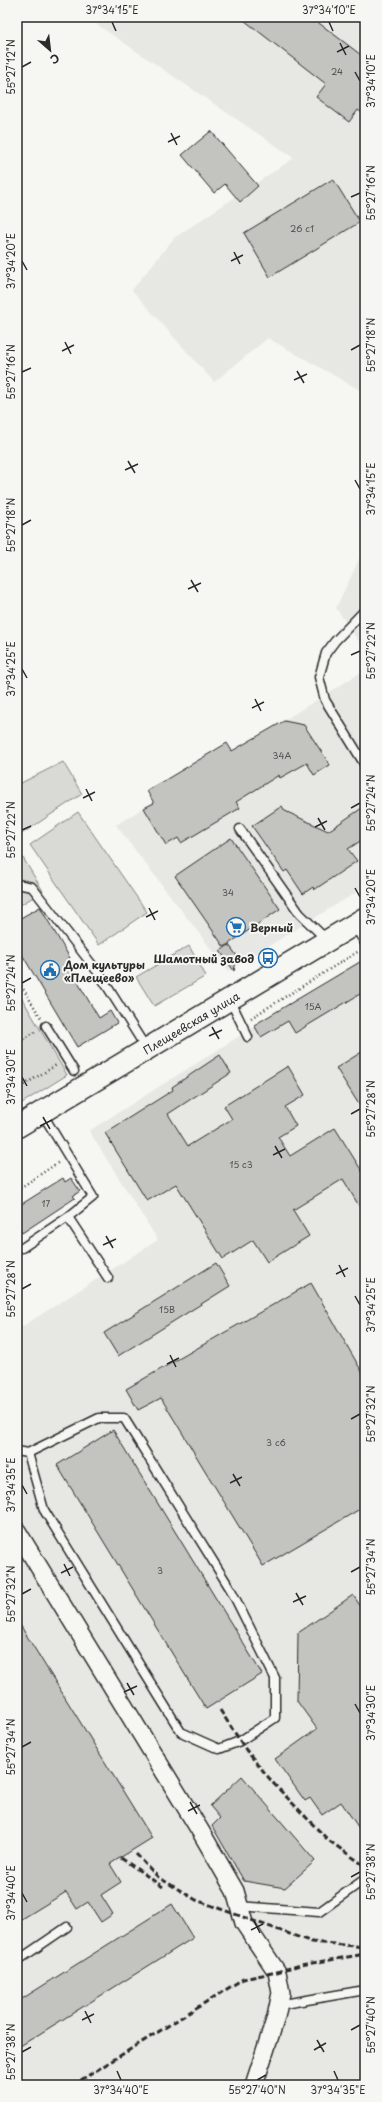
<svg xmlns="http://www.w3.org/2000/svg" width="382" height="2102" viewBox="0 0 382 2102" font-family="'Playpen Sans',sans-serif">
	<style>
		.built { fill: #e7e7e3 }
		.green { fill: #d9d9d5; stroke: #828280 }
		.building { fill: #c3c3c0; stroke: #2b2b2b }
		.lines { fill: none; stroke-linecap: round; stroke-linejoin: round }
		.service-casing { stroke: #2b2b2b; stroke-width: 11 }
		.minor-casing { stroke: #2b2b2b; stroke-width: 20 }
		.tertiary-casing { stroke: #2b2b2b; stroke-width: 24 }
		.path { stroke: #2b2b2b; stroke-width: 2.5; stroke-dasharray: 1 3; stroke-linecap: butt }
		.service { stroke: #f6f6f2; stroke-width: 8 }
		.minor { stroke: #f6f6f2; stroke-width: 17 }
		.tertiary { stroke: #f6f6f2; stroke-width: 21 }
		.rail { stroke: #2b2b2b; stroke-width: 3; stroke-dasharray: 6 3; stroke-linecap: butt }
		.ticks { fill: none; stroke: #2b2b2b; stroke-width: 1.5 }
		.labels { text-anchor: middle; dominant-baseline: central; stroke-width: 4; stroke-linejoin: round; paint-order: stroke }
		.number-label { font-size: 9px; fill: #515150 }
		.poi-label { font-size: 11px; font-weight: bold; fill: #2b2b2b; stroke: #f6f6f2; text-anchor: start }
		.street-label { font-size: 11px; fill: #2b2b2b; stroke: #f6f6f2 }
		.neatline { fill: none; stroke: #2b2b2b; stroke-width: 1.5 }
		.ticks-label { font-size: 10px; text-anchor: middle; fill: #2b2b2b }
	</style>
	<rect width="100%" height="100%" fill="#f6f6f2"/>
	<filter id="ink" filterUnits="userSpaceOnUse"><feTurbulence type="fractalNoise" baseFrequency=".025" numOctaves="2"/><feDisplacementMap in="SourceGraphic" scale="8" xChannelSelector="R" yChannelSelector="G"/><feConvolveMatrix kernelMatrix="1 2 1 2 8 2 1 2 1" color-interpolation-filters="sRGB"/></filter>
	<g filter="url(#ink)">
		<path class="built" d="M86 17H365V393L268 338 214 382 132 290 174 238 294 158Z
			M365 547V651L336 608Z
			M365 670V887L228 971 116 825Z
			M365 957V2085H17V1330L158 1240 89 1131Z"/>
		<path class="green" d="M63 762 82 794 17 837V785Z
			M78 812 147 912 99 945 30 845Z
			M17 848 43 891 17 907Z
			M189 946 206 976 154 1006 136 977Z
			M17 990 67 1075 17 1106Z"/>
		<path class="building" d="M240 17H311L365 58V115L358 110 349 122 316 97 326 84Z
			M211 131 258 186 240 202 225 184 214 193 182 155Z
			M333 179 360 222 270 277 244 233Z
			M284 721 304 725 330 765 314 775 307 763 280 778 279 775 236 802 240 808 181 843 178 838 166 845 144 808 154 803 147 791 227 743 232 751Z
			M282 806 285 811 328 831 365 806V838L348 849 357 861 314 890 313 887 303 894 287 870 284 872 252 826Z
			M231 838 280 909 224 947 175 876Z
			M40 907 70 958 65 961 99 1018 110 1011 117 1023 77 1047 17 946V920Z
			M229 945 237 956 234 971 220 951Z
			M365 959V991L295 1033 288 1021 261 1037 254 1025Z
			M365 1050V1114L336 1068Z
			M220 1055 231 1073 168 1114 188 1146 232 1119 224 1106 288 1066 305 1095 285 1107 296 1126 278 1137 290 1156 335 1128 365 1176V1216L343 1179 293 1210 309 1236 267 1262 253 1240 223 1259 176 1184 147 1201 105 1133 173 1090 172 1087Z
			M63 1178 65 1182 71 1178 80 1191 73 1196 75 1198 22 1233 17 1225V1207Z
			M216 1263 230 1286 118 1356 104 1333Z
			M311 1283 365 1377V1506L263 1566 161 1398 138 1410 126 1389Z
			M113 1430 262 1674 206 1709 57 1465Z
			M353 1595 365 1613V1837L341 1802 322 1815 310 1798 305 1801 275 1759 317 1729 297 1701 298 1633Z
			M17 1620 152 1838 110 1864 121 1882 101 1895 113 1914 101 1922 88 1902 77 1909 66 1892 17 1922Z
			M242 1776 315 1861 285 1888 244 1881 212 1826 220 1818 210 1806Z
			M172 1904 193 1938 17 2048V2002Z"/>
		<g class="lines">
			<defs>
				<path id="service" d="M365 610 335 641 326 653 319 677 325 700 365 765
					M240 829 300 914 327 940
					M17 884 32 887 100 975 146 1048
					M354 925 365 943
					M230 1000 248 1037
					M46 1026 74 1071
					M42 1113 93 1197 68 1217 108 1278
					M22 1248 68 1217
					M17 1451 28 1453 99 1418H124L231 1590 275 1678V1718L240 1741 219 1749 181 1732 44 1510 28 1453
					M239 1906 319 1912 365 1879
					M17 1961 67 1927
					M278 2005 365 1990"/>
				<path id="minor" d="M17 1531 201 1832 235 1891 244 1923 277 1972 281 1993 276 2017 254 2085"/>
				<g id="tertiary">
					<path id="s1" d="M17 1127 365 918"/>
				</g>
			</defs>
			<use href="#service" class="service-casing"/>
			<use href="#minor" class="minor-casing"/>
			<use href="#tertiary" class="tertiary-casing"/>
			<path class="path" d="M17 979 41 1018
				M251 1018 359 951
				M17 1043 37 1031
				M17 1089 58 1064
				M17 1190 59 1162"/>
			<use href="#service" class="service"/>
			<use href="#minor" class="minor"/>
			<use href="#tertiary" class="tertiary"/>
			<path class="rail" d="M220 1710 246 1750 274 1784 328 1840 365 1866
				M136 1854 158 1877 196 1900 312 1942 365 1947
				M121 1858 163 1887
				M73 2085 243 1979 277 1972 300 1965 365 1954"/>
		</g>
	</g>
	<path class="ticks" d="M112 22 116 31M329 22 333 31M340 43 346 55M337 52 349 46M22 67 31 62M355 72 360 81M171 133 177 145M168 142 180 136M351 197 360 193M234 252 240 264M22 261 27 270M231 261 243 255M65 342 71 354M351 350 360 345M62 351 74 345M297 371 304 383M22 372 31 368M294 380 307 374M128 461 135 473M125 470 138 464M355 480 360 489M22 525 31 520M191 580 198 592M188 589 201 583M351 655 360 651M22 669 27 678M255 699 261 711M252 708 264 702M86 789 92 801M83 798 95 792M351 808 360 803M318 818 325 830M315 827 327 821M22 830 31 826M355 888 360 897M149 908 155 920M146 917 158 911M22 983 31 978M212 1027 219 1039M209 1036 222 1030M22 1077 27 1086M351 1114 360 1109M43 1117 50 1129M40 1126 52 1120M275 1146 282 1158M273 1155 285 1149M106 1236 113 1248M103 1245 116 1239M339 1265 345 1277M336 1274 348 1268M22 1289 31 1284M355 1296 360 1305M170 1355 176 1367M167 1364 179 1358M351 1419 360 1414M233 1474 240 1486M230 1483 242 1477M22 1485 27 1494M64 1564 70 1576M351 1572 360 1567M61 1573 73 1567M296 1593 303 1605M22 1594 31 1589M293 1602 306 1596M127 1683 134 1695M124 1692 137 1686M355 1704 360 1713M22 1747 31 1742M190 1802 197 1814M188 1811 200 1805M351 1877 360 1872M22 1893 27 1902M254 1921 260 1933M251 1930 263 1924M85 2011 91 2023M82 2020 94 2014M351 2030 360 2025M317 2040 324 2052M314 2050 326 2043M22 2052 31 2047M117 2071 121 2080M334 2071 338 2080M257 2080 266 2075"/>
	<defs>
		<symbol id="supermarket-ring" viewBox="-11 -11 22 22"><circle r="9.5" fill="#f6f6f2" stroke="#1f6fb2" stroke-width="1.5"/><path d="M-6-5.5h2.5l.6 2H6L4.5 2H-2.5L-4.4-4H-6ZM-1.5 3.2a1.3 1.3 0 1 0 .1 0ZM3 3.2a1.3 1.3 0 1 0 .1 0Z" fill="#1f6fb2"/></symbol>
		<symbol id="bus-ring" viewBox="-11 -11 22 22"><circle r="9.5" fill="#f6f6f2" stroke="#1f6fb2" stroke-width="1.5"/><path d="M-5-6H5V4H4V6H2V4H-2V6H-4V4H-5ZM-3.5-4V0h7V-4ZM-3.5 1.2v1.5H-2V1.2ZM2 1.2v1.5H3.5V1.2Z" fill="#1f6fb2"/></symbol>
		<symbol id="civic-ring" viewBox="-11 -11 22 22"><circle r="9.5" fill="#f6f6f2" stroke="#1f6fb2" stroke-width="1.5"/><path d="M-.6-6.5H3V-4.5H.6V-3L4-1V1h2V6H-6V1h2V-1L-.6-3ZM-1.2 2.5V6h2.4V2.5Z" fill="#1f6fb2"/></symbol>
	</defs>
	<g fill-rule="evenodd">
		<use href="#supermarket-ring" x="225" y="916" width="22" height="22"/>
		<use href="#bus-ring" x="257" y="947" width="22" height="22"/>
		<use href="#civic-ring" x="39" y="959" width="22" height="22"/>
	</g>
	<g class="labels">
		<g class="number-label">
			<text x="337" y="71">24</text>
			<text x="302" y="228">26 с1</text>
			<text x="282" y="755">34А</text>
			<text x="228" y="892">34</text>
			<text x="313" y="1006">15А</text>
			<text x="241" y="1164">15 с3</text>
			<text x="46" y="1203">17</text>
			<text x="167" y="1309">15В</text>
			<text x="276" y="1442">3 с6</text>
			<text x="160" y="1570">3</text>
		</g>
		<g class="poi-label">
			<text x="250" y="927">Верный</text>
			<text x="254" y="958" text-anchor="end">Шамотный завод</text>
			<text x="64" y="964">Дом культуры<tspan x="64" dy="13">«Плещеево»</tspan></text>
		</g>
		<g class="street-label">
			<text stroke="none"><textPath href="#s1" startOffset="203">Плещеевская улица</textPath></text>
		</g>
	</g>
	<rect width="382" height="2102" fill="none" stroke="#f6f6f2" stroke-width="44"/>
	<g transform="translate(50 50) rotate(152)" stroke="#f6f6f2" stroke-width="3" paint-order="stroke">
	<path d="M0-3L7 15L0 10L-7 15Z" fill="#2b2b2b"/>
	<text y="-6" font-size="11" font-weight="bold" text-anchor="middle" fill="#2b2b2b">С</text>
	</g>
	<rect x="22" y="22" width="338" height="2058" class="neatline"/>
	<g class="ticks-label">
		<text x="112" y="14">37°34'15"E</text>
		<text x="329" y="14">37°34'10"E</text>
		<text transform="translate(11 67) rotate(-90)" y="4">55°27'12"N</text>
		<text transform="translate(371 81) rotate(-90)" y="4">37°34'10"E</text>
		<text transform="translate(371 193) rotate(-90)" y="4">55°27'16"N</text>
		<text transform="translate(11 261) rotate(-90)" y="4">37°34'20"E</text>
		<text transform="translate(371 345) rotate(-90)" y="4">55°27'18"N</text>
		<text transform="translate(11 372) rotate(-90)" y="4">55°27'16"N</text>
		<text transform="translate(371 489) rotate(-90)" y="4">37°34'15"E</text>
		<text transform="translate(11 525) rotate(-90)" y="4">55°27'18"N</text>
		<text transform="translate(371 651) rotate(-90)" y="4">55°27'22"N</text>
		<text transform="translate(11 669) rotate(-90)" y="4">37°34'25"E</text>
		<text transform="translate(371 803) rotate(-90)" y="4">55°27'24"N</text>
		<text transform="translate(11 830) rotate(-90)" y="4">55°27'22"N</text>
		<text transform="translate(371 897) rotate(-90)" y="4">37°34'20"E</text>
		<text transform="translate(11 983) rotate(-90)" y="4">55°27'24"N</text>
		<text transform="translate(11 1077) rotate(-90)" y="4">37°34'30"E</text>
		<text transform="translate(371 1109) rotate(-90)" y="4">55°27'28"N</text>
		<text transform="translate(11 1289) rotate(-90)" y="4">55°27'28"N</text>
		<text transform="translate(371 1305) rotate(-90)" y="4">37°34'25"E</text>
		<text transform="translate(371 1414) rotate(-90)" y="4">55°27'32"N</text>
		<text transform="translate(11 1485) rotate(-90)" y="4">37°34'35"E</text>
		<text transform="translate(371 1567) rotate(-90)" y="4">55°27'34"N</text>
		<text transform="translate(11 1594) rotate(-90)" y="4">55°27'32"N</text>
		<text transform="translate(371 1713) rotate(-90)" y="4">37°34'30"E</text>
		<text transform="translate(11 1747) rotate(-90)" y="4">55°27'34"N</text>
		<text transform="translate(371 1872) rotate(-90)" y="4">55°27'38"N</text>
		<text transform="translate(11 1893) rotate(-90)" y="4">37°34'40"E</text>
		<text transform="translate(371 2025) rotate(-90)" y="4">55°27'40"N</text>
		<text transform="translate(11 2052) rotate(-90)" y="4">55°27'38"N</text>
		<text x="121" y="2094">37°34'40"E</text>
		<text x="257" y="2094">55°27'40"N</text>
		<text x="338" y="2094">37°34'35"E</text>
	</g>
</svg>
